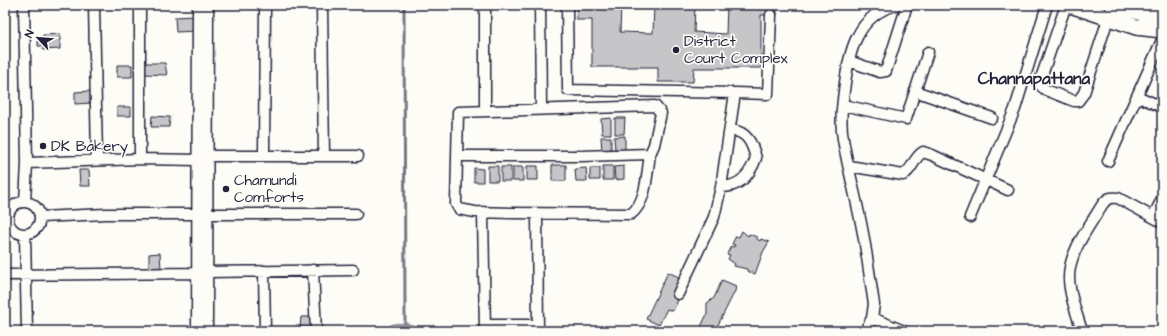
<svg xmlns="http://www.w3.org/2000/svg" width="1167" height="336" viewBox="0 0 1167 336" font-family="'Architects Daughter',sans-serif">
	<style>
		.water { fill: #b2b2b7; stroke: #787885 }
		.lines { fill: none; stroke-linecap: round; stroke-linejoin: round }
		.stream { stroke: #787885; stroke-width: 3 }
		.building { fill: #c6c6c8; stroke: #22223b }
		.minor-tunnel { stroke: #d1d0d1; stroke-width: 10; stroke-dasharray: 10 5; stroke-linecap: butt }
		.minor-casing { stroke: #22223b; stroke-width: 13 }
		.highway-casing { stroke: #22223b; stroke-width: 18 }
		.minor { stroke: #fdfcf7; stroke-width: 10 }
		.highway { stroke: #fdfcf7; stroke-width: 15 }
		.poi-dot { fill: #22223b; stroke: #fdfcf7; stroke-width: 1.5 }
		.labels { text-anchor: middle; dominant-baseline: central; stroke-width: 3.5; stroke-linejoin: round; paint-order: stroke }
		.poi-label { font-size: 15px; fill: #22223b; stroke: #fdfcf7; text-anchor: start }
		.quarter-label { font-size: 17px; font-weight: bold; fill: #22223b; stroke: #fdfcf7 }
	</style>
	<rect width="100%" height="100%" fill="#fdfcf7"/>
	<filter id="ink" filterUnits="userSpaceOnUse"><feTurbulence type="fractalNoise" baseFrequency=".025" numOctaves="2"/><feDisplacementMap in="SourceGraphic" scale="8" xChannelSelector="R" yChannelSelector="G"/><feConvolveMatrix kernelMatrix="1 2 1 2 8 2 1 2 1" color-interpolation-filters="sRGB"/></filter>
	<g filter="url(#ink)">
		<path class="water" d="M405 323 415 326 422 331H379L393 324Z"/>
		<g class="lines">
			<path class="stream" d="M404 5 405 323"/>
		</g>
		<path class="building" d="M577 5H621L620 32 653 33 654 5H695L694 32 726 34 727 5H777V15H761V68H694L693 82H658V67H592V20H577Z
			M195 16 196 31 176 32 175 17Z
			M60 34V49L43 50V46H38V39H43V35Z
			M143 63H165L167 75 144 74Z
			M5 65H10L11 72H5Z
			M117 65H132V77H117Z
			M91 91 92 103 75 104V92Z
			M117 107H131V116H117Z
			M152 116 170 117 169 127H151Z
			M611 118V134H602L601 119Z
			M615 118H625L624 134H615Z
			M625 136V150H615L614 137Z
			M601 137H611V151H602Z
			M552 165H566V181H552Z
			M488 166H498V181H488Z
			M527 166H538V180H527Z
			M603 166H613V180H603Z
			M624 166V179L615 180 614 167Z
			M501 167H511V181H501Z
			M513 167H523V181H513Z
			M474 168 483 169V182H474Z
			M586 168 587 181H576L575 169Z
			M590 168H600V180H590Z
			M79 170H89L90 186H80Z
			M742 231 748 236 749 234 757 237V239L760 241 761 239 769 242 763 252 755 274 747 271V269L734 266 735 264 728 259 730 255 727 254 731 246 734 247 735 245 732 244 736 236 739 237Z
			M160 253 161 269H149V254Z
			M668 272 681 278 680 296 673 311 667 309 659 325 646 319Z
			M722 280 736 286 735 291 715 331H699L707 314V303L714 298Z
			M301 317H313V328H300Z"/>
		<g class="lines">
			<path class="minor-tunnel" d="M771 15V5"/>
			<defs>
				<path id="minor" d="M24 5 27 163 25 202
					M94 5 97 160
					M322 5 324 156
					M540 5 541 109
					M567 5 568 90 735 93
					M1066 5 1040 81 1041 86 1046 90 1074 101H1078L1084 93 1108 19
					M849 61 880 72 886 71 907 5
					M915 91 992 118
					M1137 96 1162 107
					M843 105 906 119 928 52
					M485 111V5
					M264 155 265 5
					M208 156H358
					M457 156H580L650 154 654 145 661 113 655 106 458 112 456 204 459 209 475 212 512 213 631 214C647 202 647 172 650 154
					M140 159V5
					M1108 161 1162 40
					M27 163 140 159 198 160
					M849 166 903 175C913 170 913 158 923 152L932 155 1008 190
					M721 187C740 187 750 175 756 158 752 143 747 131 730 130
					M8 218a16 16 0 1 1 32 0a16 16 0 1 1-32 0Z
					M483 212 485 331
					M537 214 538 331
					M40 217 106 214H356
					M970 217 1015 109 1047 5
					M1153 217 1162 199
					M25 234 27 331
					M313 270 316 331
					M264 271 265 331
					M207 272 353 270
					M5 275 197 273
					M678 294 714 217 721 187 735 93 768 94 771 15
					M872 318 904 331
					M485 325H538
					M197 331 198 5
					M207 331 208 5
					M865 331 872 318 874 304C869 274 866 243 859 214 854 189 847 164 843 139 840 123 842 107 844 91 848 55 856 14 897 5
					M1082 331C1077 314 1069 295 1069 277 1069 252 1089 227 1102 205 1107 198 1110 197 1118 198L1162 222"/>
				<path id="highway" d="M1070 5 1136 27 1162 30
					M1113 5 1147 14 1162 15"/>
			</defs>
			<use href="#minor" class="minor-casing"/>
			<use href="#highway" class="highway-casing"/>
			<use href="#minor" class="minor"/>
			<use href="#highway" class="highway"/>
		</g>
	</g>
	<g class="poi-dot">
		<circle cx="676" cy="50" r="4"/>
		<circle cx="43" cy="146" r="4"/>
		<circle cx="226" cy="189" r="4"/>
	</g>
	<g class="labels">
		<g class="poi-label">
			<text x="684" y="41">District<tspan x="684" dy="17">Court Complex</tspan></text>
			<text x="51" y="146">DK Bakery</text>
			<text x="234" y="180">Chamundi<tspan x="234" dy="17">Comforts</tspan></text>
		</g>
		<g class="quarter-label">
			<text x="1034" y="79">Channapattana</text>
		</g>
	</g>
	<rect width="1167" height="336" fill="none" stroke="#fdfcf7" stroke-width="20"/>
	<rect x="10" y="10" width="1147" height="316" fill="none" stroke="#22223b" stroke-width="1.5" filter="url(#ink)"/>
	<g transform="translate(38 38) rotate(296)" stroke="#fdfcf7" stroke-width="3" paint-order="stroke">
	<path d="M0-3L7 15L0 10L-7 15Z" fill="#22223b"/>
	<text y="-6" font-size="11" font-weight="bold" text-anchor="middle" fill="#22223b">N</text>
	</g>
</svg>
